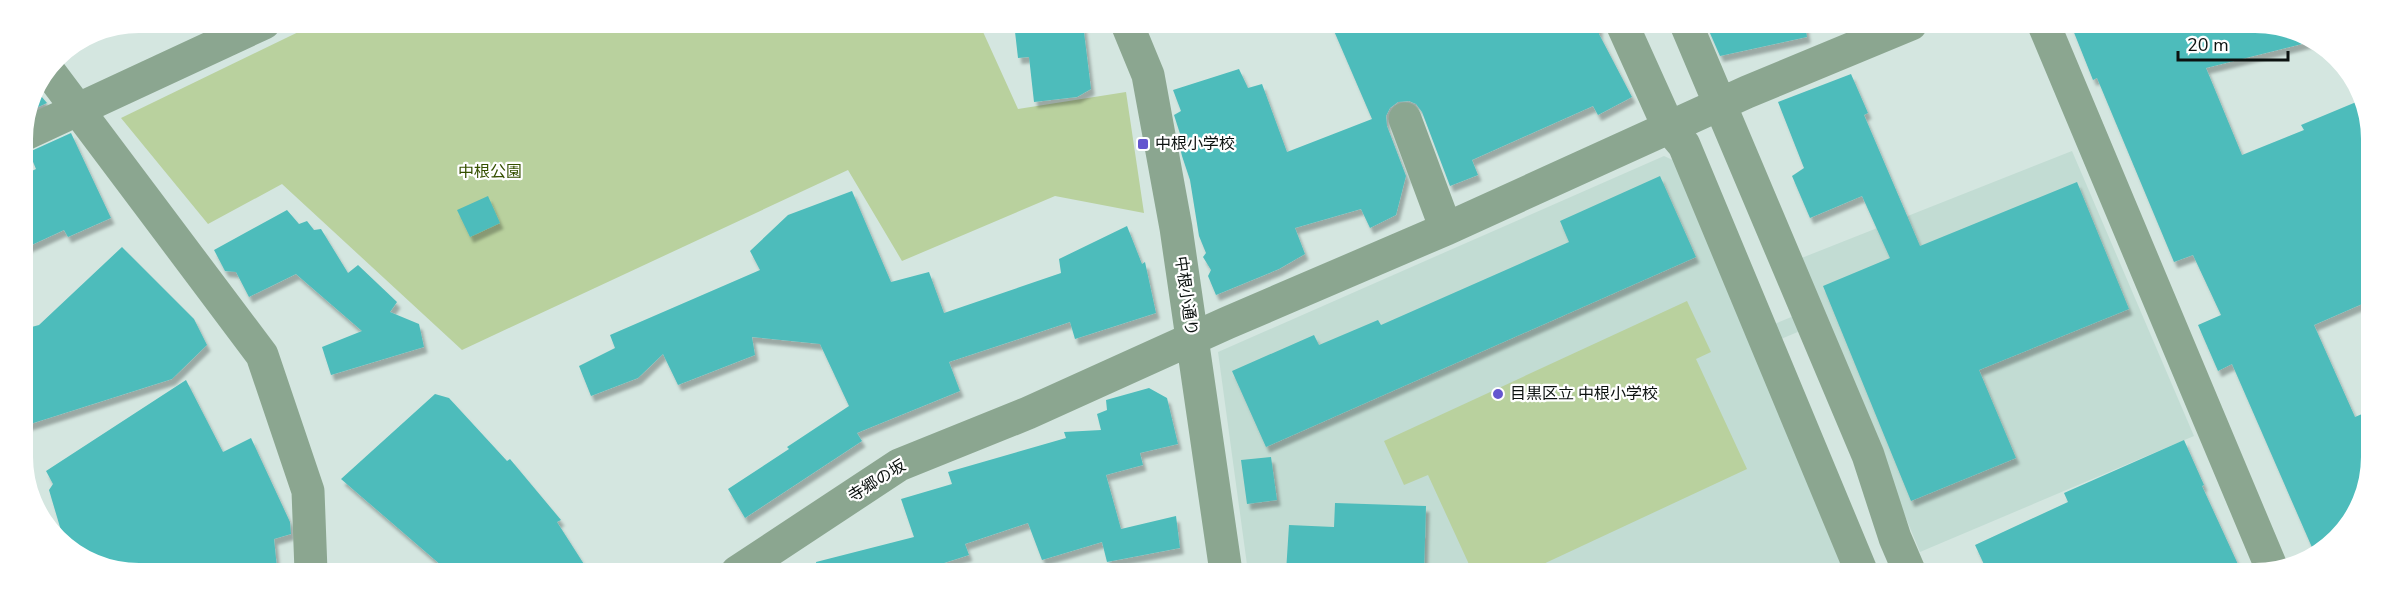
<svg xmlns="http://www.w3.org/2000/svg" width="2394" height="596" viewBox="0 0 2394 596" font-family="'Nunito Sans','Noto Sans JP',sans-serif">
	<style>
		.built { fill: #c2dcd3 }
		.green { fill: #b9d19e }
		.building { fill: #4ebcbb; filter: url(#shadow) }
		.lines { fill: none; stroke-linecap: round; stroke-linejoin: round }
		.minor { stroke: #8ba690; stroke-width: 33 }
		.poi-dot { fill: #6456cf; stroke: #fff; stroke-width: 2 }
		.labels { text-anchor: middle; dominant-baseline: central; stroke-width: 4.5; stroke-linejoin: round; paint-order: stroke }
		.poi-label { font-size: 16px; fill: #0c1210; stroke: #fff; text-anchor: start }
		.park-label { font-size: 16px; fill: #355000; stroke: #fff }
		.street-label { font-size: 16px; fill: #0c1210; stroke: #fff }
	</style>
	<defs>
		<filter id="shadow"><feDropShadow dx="3.5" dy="6" stdDeviation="1.5" flood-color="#0004"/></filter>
	</defs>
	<rect width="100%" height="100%" fill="#d4e6e0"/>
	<path class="built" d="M2072 151 2194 436 1920 552 1824 321 1755 350 1847 573 1248 572 1218 352 1664 156 1677 162 1750 334 1818 306 1799 259Z"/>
	<path class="green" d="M317 23H979L1018 109 1126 92 1144 213 1055 196 902 261 848 170 462 350 282 184 208 224 121 118Z
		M1687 301 1711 352 1696 359 1747 469 1524 573H1473L1428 475 1404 485 1384 441Z"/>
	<path class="building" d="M1014 23 1083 24 1091 89 1077 97 1034 102 1029 57 1018 58Z
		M1331 24H1599V34L1632 97 1598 115 1593 106 1472 160 1478 175 1450 186 1422 112 1416 104 1409 101 1398 102 1390 108 1386 116 1387 126 1406 176 1396 215 1370 228 1361 209 1295 228 1305 254 1279 269 1216 295 1208 276 1211 270 1203 257 1206 253 1199 236 1190 180 1182 156 1180 148 1183 143 1174 115 1181 111 1173 90 1239 69 1248 88 1262 84 1287 152 1372 119Z
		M1706 24H1805L1807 37 1720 56Z
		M2071 25H2278L2310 42 2206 68 2242 155 2304 130 2301 125 2361 100 2369 116V301L2314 325 2355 417 2369 411V480L2332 545 2314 552 2232 364 2218 371 2198 325 2221 315 2193 255 2174 262 2097 78 2093 80Z
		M1851 74 1868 113 1864 115 1920 246 2077 182 2129 309 1979 370 2016 458 1911 501 1823 286 1890 258 1862 196 1810 218 1792 176 1804 168 1778 102Z
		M35 89 47 103 27 112 32 94Z
		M71 133 111 218 68 237 64 230 23 249V175L36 169 29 152Z
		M1660 176 1696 257 1266 447 1232 371 1314 335 1319 345 1378 320 1381 325 1569 242 1560 221Z
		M852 191 891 282 929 272 944 313 1061 273 1059 259 1127 226 1142 264 1145 262 1156 313 1075 339 1070 322 949 362 960 391 857 433 862 441 745 518 728 489 789 449 787 447 849 406 820 344 752 337 755 355 678 385 663 354 638 378 591 396 579 366 615 348 610 335 760 270 750 251 788 215Z
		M488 196 500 223 470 237 457 210Z
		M287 210 299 224 307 221 314 230 321 229 348 273 358 265 397 302 390 312 419 324 424 347 331 375 322 347 362 331 296 274 249 297 236 272 225 271 214 250Z
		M122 247 194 319 207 345 172 379 24 426V329L39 325Z
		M186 380 223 452 251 438 290 522 291 534 274 539 277 568 249 571H116L65 544 49 490 53 484 46 471Z
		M1149 388 1167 398 1178 444 1140 453 1143 465 1106 475 1121 529 1176 516 1180 548 1107 562 1102 542 1042 560 1028 523 965 544 969 555 941 564 945 572H817L816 562 914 537 901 499 952 484 948 472 1066 438 1064 432 1101 430 1097 414 1107 410 1106 400Z
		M435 394 449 398 507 461 510 459 561 520 557 522 589 572H449L341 479Z
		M2184 440 2204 485 2202 486 2242 573H1988L1975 545 2068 502 2064 493Z
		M1271 457 1277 500 1247 504 1241 460Z
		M1335 503 1426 506 1424 572H1286L1289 525 1334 527Z"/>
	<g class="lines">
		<path class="minor" d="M1127 24 1148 75 1176 228 1226 572
			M1622 24 1668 126 1684 145 1862 573
			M1686 24 1868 455 1895 538 1910 573
			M2044 25 2272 569
			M48 70 262 355 308 491 311 571
			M1405 119 1446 229
			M23 135 264 23
			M737 572 899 465 1028 413 1227 323 1446 229 1747 92 1911 24"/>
	</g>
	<g class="poi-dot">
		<rect x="1137" y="138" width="12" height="12" rx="3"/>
		<circle cx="1498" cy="394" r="6"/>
	</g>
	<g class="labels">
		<g class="poi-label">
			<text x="1155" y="144">中根小学校</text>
			<text x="1510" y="394">目黒区立 中根小学校</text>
		</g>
		<g class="park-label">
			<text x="490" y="172">中根公園</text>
		</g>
		<g class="street-label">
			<text transform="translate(1186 296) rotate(82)">中根小通り</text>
			<text transform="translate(877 481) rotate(-32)">寺郷の坂</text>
		</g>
	</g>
	<path d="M0 0H2394V596H0ZM139 33H2255A106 106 0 0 1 2361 139V457A106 106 0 0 1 2255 563H139A106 106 0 0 1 33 457V139A106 106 0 0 1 139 33Z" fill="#fff" fill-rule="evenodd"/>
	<path d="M2178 51v9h110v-9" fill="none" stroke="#0c1210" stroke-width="3"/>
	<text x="2187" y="51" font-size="18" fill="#0c1210" stroke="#ffffff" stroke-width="4.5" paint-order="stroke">20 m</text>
</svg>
